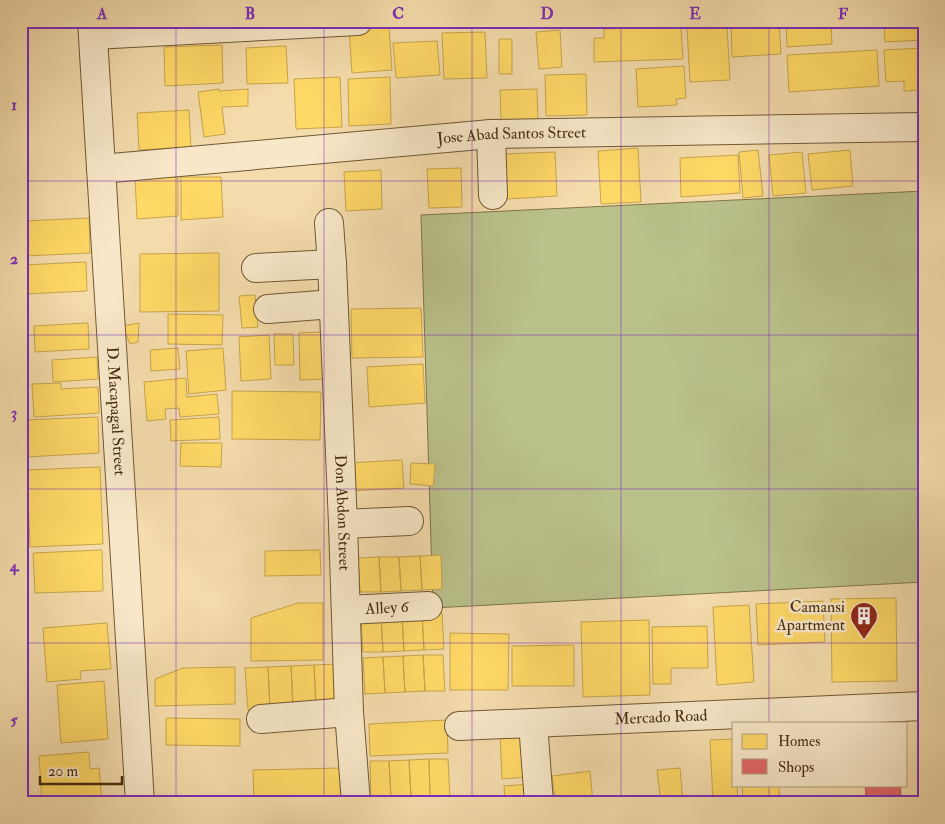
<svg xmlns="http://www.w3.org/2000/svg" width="945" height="824" viewBox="0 0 945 824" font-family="'IM FELL Double Pica',serif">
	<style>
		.green { fill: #bac18b; stroke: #7f764c }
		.homes { fill: #ffd966; stroke: #c7a54b }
		.shops { fill: #e06666; stroke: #b1554b }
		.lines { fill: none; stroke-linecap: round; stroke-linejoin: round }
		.minor-casing { stroke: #705835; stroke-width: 30 }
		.minor { stroke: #f8e8c9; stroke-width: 28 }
		.grid { fill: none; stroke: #7b2cbf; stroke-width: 1; stroke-opacity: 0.55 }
		.labels { text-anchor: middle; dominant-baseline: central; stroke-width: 5; stroke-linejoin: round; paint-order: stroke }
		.street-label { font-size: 16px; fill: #442c0d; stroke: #f8e8c9 }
		.poi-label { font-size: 16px; fill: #442c0d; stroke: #f8e8c9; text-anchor: end }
		.neatline { fill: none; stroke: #7b2cbf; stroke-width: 2 }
		.grid-label { font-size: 16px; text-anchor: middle; font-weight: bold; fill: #7b2cbf }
	</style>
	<rect width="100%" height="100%" fill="#f5dcac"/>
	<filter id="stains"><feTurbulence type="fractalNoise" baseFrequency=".004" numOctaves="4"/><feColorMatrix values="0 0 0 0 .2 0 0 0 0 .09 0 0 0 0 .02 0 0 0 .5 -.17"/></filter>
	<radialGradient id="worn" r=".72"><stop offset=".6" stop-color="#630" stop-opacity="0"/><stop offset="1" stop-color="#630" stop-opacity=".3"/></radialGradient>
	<path class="green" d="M924 191V582L433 608 421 215Z"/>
	<path class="homes" d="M731 21H779L781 54 732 57Z
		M786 21H831L832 44 787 47Z
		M884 21H923L924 40 885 42Z
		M681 26 683 59 594 62V38H604V29Z
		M727 26 730 80 690 82 687 28Z
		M389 27 392 70 352 73 349 30Z
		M560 30 562 67 539 69 536 32Z
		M485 32 487 78 444 79 442 33Z
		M499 39H512V74H499Z
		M437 41 440 75 396 78 393 43Z
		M222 45 223 83 165 86 164 47Z
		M286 46 288 83 247 84 246 48Z
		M924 48V90L904 91V81L886 82 884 50Z
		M877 50 879 86 789 92 787 55Z
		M684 66 686 98 676 99 677 105 638 107 636 69Z
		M586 74 587 115 546 116 545 75Z
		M340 77 342 127 296 129 294 79Z
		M390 77 391 124 349 126 348 79Z
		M219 89V91L248 89V106L222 107 225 134 204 137 198 92Z
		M537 89 538 120H501L500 90Z
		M189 110 191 147 139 150 137 113Z
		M638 148 641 202 601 204 598 151Z
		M758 150 763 196 743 198 739 152Z
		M850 150 853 186 812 190 808 154Z
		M555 152 557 196 507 199 505 154Z
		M802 152 806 193 773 196 769 155Z
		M738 155 740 193 681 197 680 158Z
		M461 168 462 207 429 208 427 169Z
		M381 170 382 209 346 211 344 172Z
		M178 177V216L137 219 135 178Z
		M181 177H221L223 217 181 220Z
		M89 218 90 253 25 256 23 221Z
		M219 253V311L140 312V254Z
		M86 262 87 291 25 294 23 265Z
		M255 295 258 327 242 328 239 296Z
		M421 308 423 357 352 358 351 309Z
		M168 314 223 315 222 345 168 344Z
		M88 323 89 349 35 352 34 326Z
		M139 323 138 342 130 344 123 326Z
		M324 332 325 379 300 380 299 333Z
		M274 334H293L294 365H275Z
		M269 335 271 379 241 381 239 337Z
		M178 348 180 369 151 371 150 350Z
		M223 348 226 390 189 394 186 351Z
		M97 357 98 379 53 382 52 360Z
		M423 364 425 403 369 407 367 367Z
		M186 378 187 397 217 394 219 414 180 417 179 408 165 409 166 419 147 421 144 382Z
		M61 383V389L98 387 99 413 34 417 32 384Z
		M232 391 321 392 320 440 232 439Z
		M98 417 99 453 26 457 24 420Z
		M219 417 220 439 171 441 170 420Z
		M181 443H222L221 467 180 466Z
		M402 460 404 488 351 491 349 463Z
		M411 463 435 464 433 486 410 484Z
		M100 467 103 544 30 547 27 470Z
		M102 550 103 591 35 593 33 553Z
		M320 550 321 575 265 576V551Z
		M441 555 442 589 422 590 420 556Z
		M420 556 422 590 401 591 399 557Z
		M379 557 381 592H360L358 558Z
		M379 557H399L401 591 381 592Z
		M896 598 897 681 832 682 831 599Z
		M823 601 825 642 758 645 756 604Z
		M298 603H323V660L251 661V618Z
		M749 605 754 682 717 685 713 607Z
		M442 613 444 649 424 650 422 614Z
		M422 614 424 650 404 651 402 615Z
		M402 615 404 651 383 652 381 616Z
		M381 616 383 652H363L361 617Z
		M649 620 650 695 583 697 581 622Z
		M107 623 111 669 80 671 81 679 47 682 43 628Z
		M707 626 708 668H671V684H653L652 627Z
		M450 633 509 634 508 690H450Z
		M574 645V686H512V646Z
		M423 655 425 691 405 692 403 656Z
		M423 655H443L445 691H425Z
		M403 656 405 692 385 693 383 657Z
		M383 657 385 693 365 694 363 658Z
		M337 664 339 706 316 707 314 665Z
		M314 665 316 707H293L291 666Z
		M291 666 293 707 270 709 268 667Z
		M235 667V704L155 706V679L183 668Z
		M268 667 270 709 248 710 245 668Z
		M104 681 108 739 61 743 57 685Z
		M166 718 240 719V746L166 745Z
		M447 720 448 753 370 756 369 724Z
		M21 726H23L26 765 21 766Z
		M526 731 528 777 502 779 500 732Z
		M734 739V785H737L738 803H713L710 740Z
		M89 752 90 769 99 768 102 803H42L39 756Z
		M429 759 430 797 411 798 409 760Z
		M429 759H448L450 797H430Z
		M409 760 411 798H391L389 761Z
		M370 761H389L391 798 371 799Z
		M340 768 341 803H254L253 770Z
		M680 768 683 803H661L657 770Z
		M21 769H23L25 796H21Z
		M590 771 593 803H556L552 776Z
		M531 784 532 803H505L504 786Z
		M742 785H779L780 803H743Z"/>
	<path class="shops" d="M896 719 897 723H861V722Z
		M865 785H900L901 795 866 797Z"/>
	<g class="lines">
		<defs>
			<g id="minor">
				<path id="s1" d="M92 21 140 803"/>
				<path d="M93 35 358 21"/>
				<path d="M491 134 493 195"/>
				<path id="s2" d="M101 169 491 134 924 127"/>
				<path id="s3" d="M329 223 332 264 343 524 349 712 356 803"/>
				<path d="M256 268 332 264"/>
				<path d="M268 309 333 304"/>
				<path d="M343 524 409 521"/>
				<path id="s4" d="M346 610 428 606"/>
				<path d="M261 719 349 712"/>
				<path d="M533 723 539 803"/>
				<path id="s5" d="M459 726 924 706"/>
			</g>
		</defs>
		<use href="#minor" class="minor-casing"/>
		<use href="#minor" class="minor"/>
	</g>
	<path class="grid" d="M176 21V803M324 21V803M472 21V803M621 21V803M769 21V723M21 181H924M21 335H924M21 489H924M21 643H924M769 785V803"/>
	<defs>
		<symbol id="building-pin" viewBox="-11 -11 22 30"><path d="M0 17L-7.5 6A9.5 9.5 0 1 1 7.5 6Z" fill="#8f2418" stroke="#f8e8c9"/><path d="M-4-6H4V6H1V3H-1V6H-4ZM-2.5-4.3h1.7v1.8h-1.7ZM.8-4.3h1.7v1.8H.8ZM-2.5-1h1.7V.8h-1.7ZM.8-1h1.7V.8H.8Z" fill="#fff"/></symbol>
	</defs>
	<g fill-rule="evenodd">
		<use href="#building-pin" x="848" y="600" width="32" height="43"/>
	</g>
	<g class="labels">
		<g class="street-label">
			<text stroke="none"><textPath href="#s2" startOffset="412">Jose Abad Santos Street</textPath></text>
			<text stroke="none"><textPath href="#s1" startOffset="391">D. Macapagal Street</textPath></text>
			<text stroke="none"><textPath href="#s3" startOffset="290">Don Abdon Street</textPath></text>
			<text stroke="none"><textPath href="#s4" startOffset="41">Alley 6</textPath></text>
			<text stroke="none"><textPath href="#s5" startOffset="202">Mercado Road</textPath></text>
		</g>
		<g class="poi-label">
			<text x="845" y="607">Camansi<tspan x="845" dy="18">Apartment</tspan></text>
		</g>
	</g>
	<rect width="945" height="824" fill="none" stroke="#f5dcac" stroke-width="55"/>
	<rect x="732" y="722" width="175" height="65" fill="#f8e8c9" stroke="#b09d7e"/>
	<rect x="742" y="734" width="25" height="15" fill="#ffd966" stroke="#b09d7e"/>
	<text x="778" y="746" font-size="15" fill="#442c0d">Homes</text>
	<rect x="742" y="759" width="25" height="15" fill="#e06666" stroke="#b09d7e"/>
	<text x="778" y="772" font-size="15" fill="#442c0d">Shops</text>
	<path d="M40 776v8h82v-8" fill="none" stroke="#442c0d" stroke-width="2.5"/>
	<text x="48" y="776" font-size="15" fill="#442c0d" stroke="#f8e8c9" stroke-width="4" paint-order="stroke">20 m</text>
	<rect x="28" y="28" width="890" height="768" class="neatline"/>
	<g class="grid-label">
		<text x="102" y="19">A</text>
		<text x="250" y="19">B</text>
		<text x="398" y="19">C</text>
		<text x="547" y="19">D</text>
		<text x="695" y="19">E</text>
		<text x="843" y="19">F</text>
		<text x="14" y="110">1</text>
		<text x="14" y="264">2</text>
		<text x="14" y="418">3</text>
		<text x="14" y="571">4</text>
		<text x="14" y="725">5</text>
	</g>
	<rect width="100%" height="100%" filter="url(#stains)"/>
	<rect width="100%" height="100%" fill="url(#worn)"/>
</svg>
